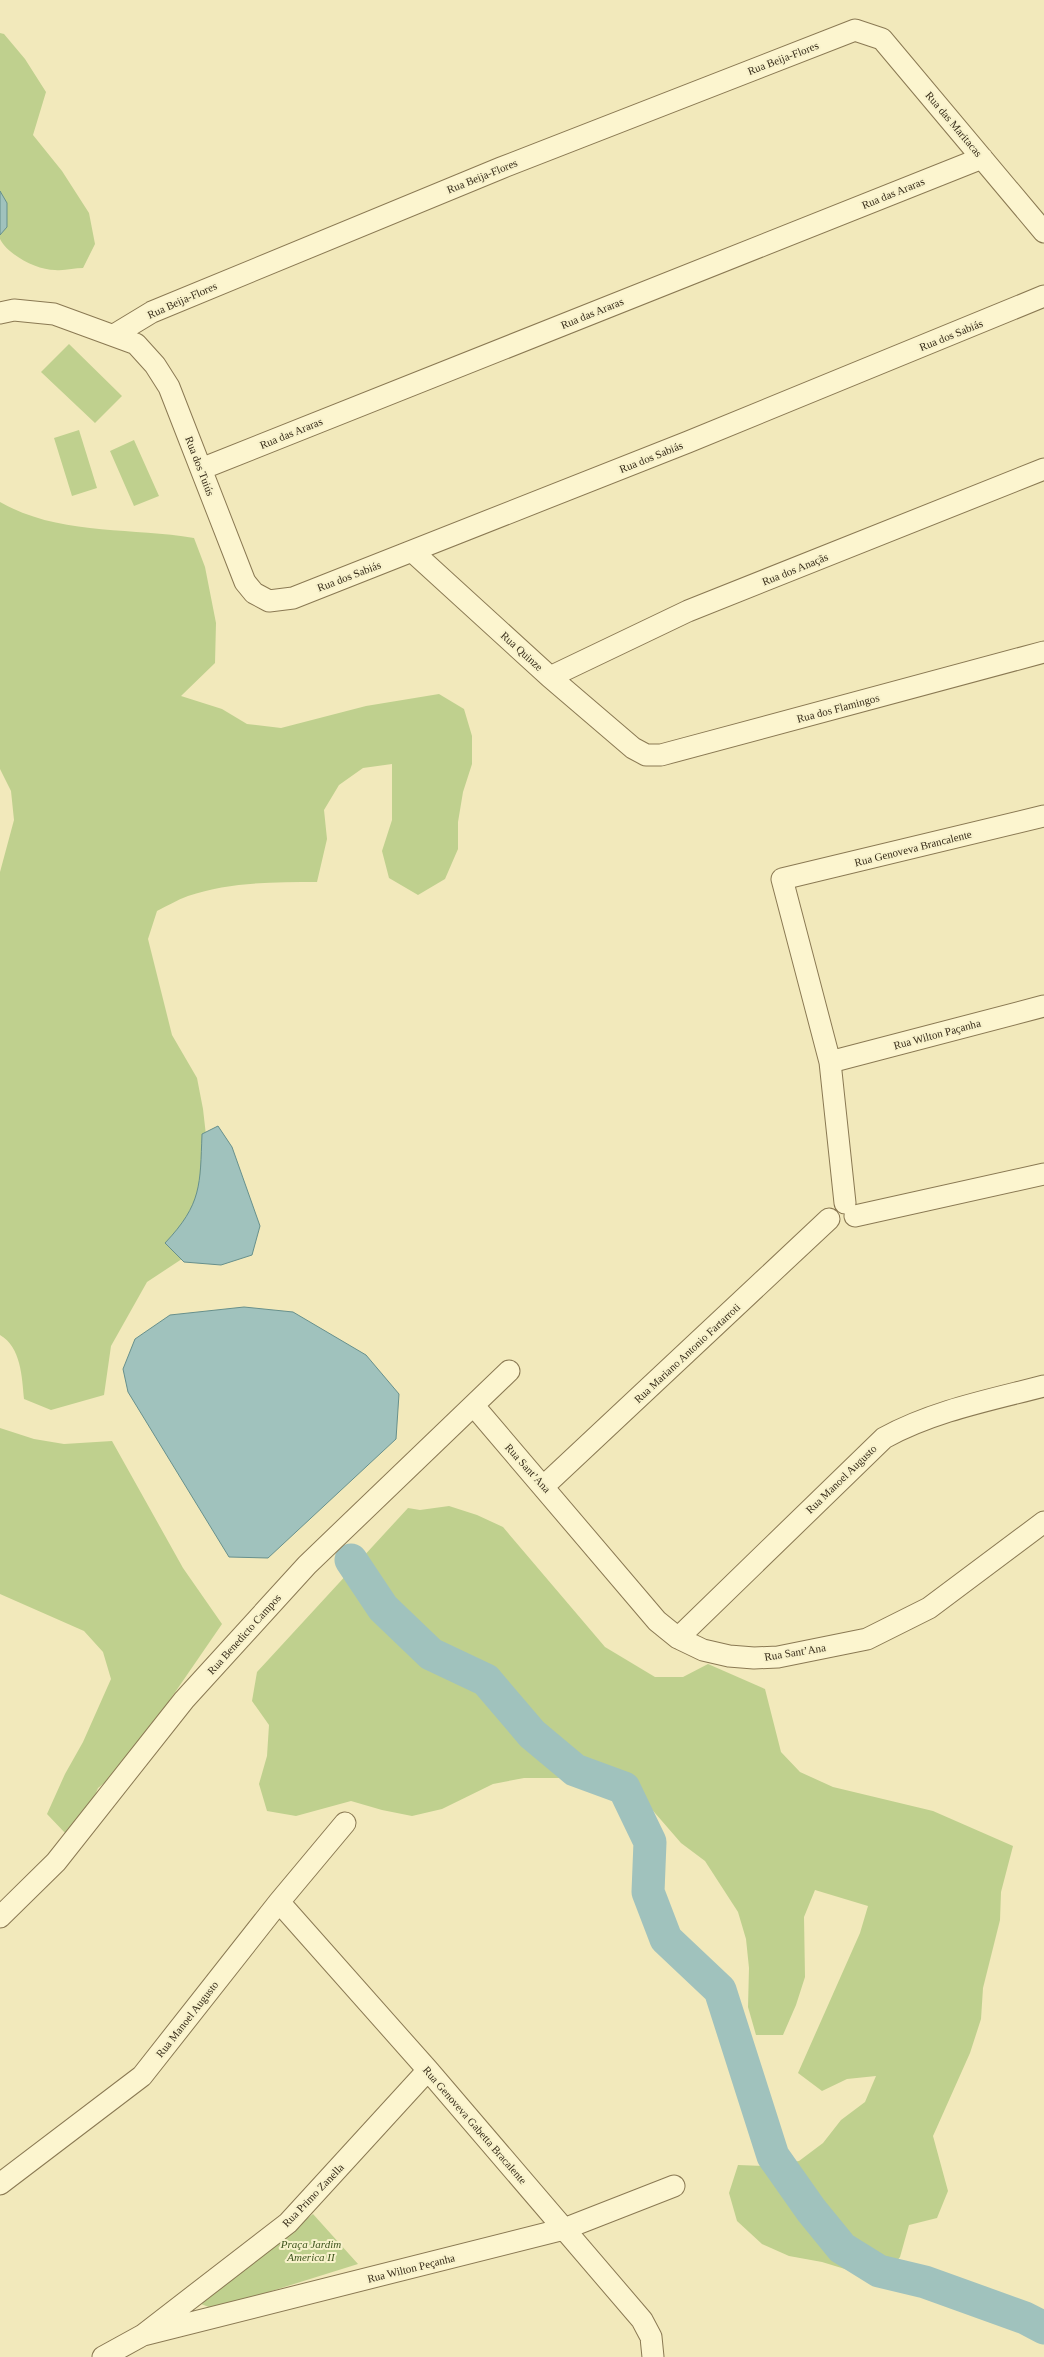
<svg xmlns="http://www.w3.org/2000/svg" width="1044" height="2357" viewBox="0 0 1044 2357" font-family="Georgia,serif">
	<style>
		.green { fill: #bfd08e }
		.water { fill: #a0c2bd; stroke: #67908c }
		.lines { fill: none; stroke-linecap: round; stroke-linejoin: round }
		.river { stroke: #a0c2bd; stroke-width: 33 }
		.street-casing { stroke: #8a7953; stroke-width: 23 }
		.street { stroke: #fcf5cf; stroke-width: 21 }
		.labels { text-anchor: middle; dominant-baseline: central; stroke-width: 4; stroke-linejoin: round; paint-order: stroke }
		.street-label { font-size: 11px; fill: #382d1a; stroke: #f8f2cb }
		.park-label { font-size: 11px; font-style: italic; fill: #40561f; stroke: #f8f2cb }
	</style>
	<rect width="100%" height="100%" fill="#f2e9bb"/>
	<path class="green" d="M0 33 4 34 25 59 46 92 33 135 62 171 89 213 95 244 83 268C74 268 65 271 55 270 37 270 8 255 0 239Z
		M69 344 122 396 95 423 41 372Z
		M79 430 97 488 72 496 54 438Z
		M134 440 159 496 134 506 110 451Z
		M0 502C60 536 129 527 194 538L205 567 216 623 215 663 181 696 222 709 247 724 281 728 366 706 439 694 464 709 472 736V764L463 792 458 822V849L445 879 418 895 389 878 382 851 392 820V764L363 768 339 785 324 810 327 839 317 882C273 882 229 882 188 896 177 900 167 906 157 911L148 939 172 1035 197 1078 203 1109 212 1188 197 1249 147 1282 111 1346 104 1395 51 1410 24 1399C22 1377 21 1347 0 1335V872L14 820 11 791 0 769Z
		M0 1428 34 1439 64 1444 112 1441 183 1568 222 1624 123 1768 98 1788 87 1815 66 1834 47 1814 65 1774 83 1742 111 1679 103 1652 84 1631 0 1594Z
		M449 1506 477 1515 503 1527 605 1647 655 1677H683L708 1664 765 1689 781 1752 800 1772 833 1787 933 1811 1013 1846 1001 1892 1000 1920 983 1988 981 2019 970 2053 933 2136 948 2191 937 2218 909 2225 900 2257 881 2280 822 2262 789 2256 762 2244 737 2221 729 2193 738 2165 765 2166 799 2161 823 2143 841 2120 865 2102 876 2076 847 2079 822 2091 798 2073 860 1933 868 1906 815 1890 804 1917 805 1977 796 2005 783 2035H756L748 2007 749 1968 746 1939 738 1912 705 1861 681 1843 642 1798 608 1783 579 1778H524L493 1784 442 1809 412 1816 382 1810 351 1801 296 1816 267 1811 259 1784 267 1756 269 1725 252 1701 257 1672 408 1508 420 1510Z
		M313 2214 358 2264 214 2309 201 2304Z"/>
	<path class="water" d="M0 191 7 203V227L0 235Z
		M218 1126 232 1147 260 1226 252 1255 221 1265 184 1262 165 1243C202 1204 200 1185 202 1134Z
		M244 1307 293 1312 366 1355 399 1394 396 1439 268 1558 229 1557 128 1392 123 1369 135 1339 170 1315Z"/>
	<g class="lines">
		<path class="river" d="M351 1560 383 1608 431 1654 486 1680 532 1734 575 1770 624 1788 650 1842 648 1892 666 1939 720 1990 773 2156 811 2210 842 2248 879 2271 925 2282 1025 2318 1044 2328"/>
		<defs>
			<path id="street" d="M0 313 14 310 54 314 136 344 155 365 169 387 245 582 254 593 269 601 293 598 688 442 1044 296
				M114 335 152 312 501 168 855 30 882 39 1044 232
				M201 469 982 158
				M413 552 550 677 633 748 646 755H661L1044 652
				M550 677 688 611 1044 469
				M830 1062 1044 1006
				M845 1203 830 1062 782 879 1044 816
				M855 1216 1044 1174
				M474 1406 657 1621 678 1638 703 1650 729 1656 754 1658 778 1657 867 1639 929 1608 1044 1522
				M544 1486 829 1219
				M678 1638 884 1438C933 1411 990 1400 1044 1386
				M279 1902 428 2070 642 2320 651 2337 653 2357
				M0 1917 56 1862 184 1700 307 1565 509 1371
				M0 2184 142 2076 279 1902 345 1823
				M143 2335 564 2229 674 2186
				M103 2357 143 2335 288 2223 428 2070"/>
		</defs>
		<use href="#street" class="street-casing"/>
		<use href="#street" class="street"/>
	</g>
	<g class="labels">
		<g class="street-label">
			<text transform="translate(783 58) rotate(-21)">Rua Beija-Flores</text>
			<text transform="translate(954 124) rotate(50)">Rua das Maritacas</text>
			<text transform="translate(482 176) rotate(-22)">Rua Beija-Flores</text>
			<text transform="translate(893 193) rotate(-22)">Rua das Araras</text>
			<text transform="translate(182 300) rotate(-24)">Rua Beija-Flores</text>
			<text transform="translate(592 313) rotate(-22)">Rua das Araras</text>
			<text transform="translate(951 335) rotate(-22)">Rua dos Sabiás</text>
			<text transform="translate(291 433) rotate(-22)">Rua das Araras</text>
			<text transform="translate(651 457) rotate(-22)">Rua dos Sabiás</text>
			<text transform="translate(200 466) rotate(69)">Rua dos Tuiús</text>
			<text transform="translate(795 569) rotate(-22)">Rua dos Anaçãs</text>
			<text transform="translate(349 576) rotate(-21)">Rua dos Sabiás</text>
			<text transform="translate(522 651) rotate(42)">Rua Quinze</text>
			<text transform="translate(838 708) rotate(-15)">Rua dos Flamingos</text>
			<text transform="translate(913 848) rotate(-14)">Rua Genoveva Brancalente</text>
			<text transform="translate(937 1034) rotate(-15)">Rua Wilton Paçanha</text>
			<text transform="translate(687 1353) rotate(-43)">Rua Mariano Antonio Fartarroti</text>
			<text transform="translate(528 1468) rotate(48)">Rua Sant’Ana</text>
			<text transform="translate(841 1479) rotate(-44)">Rua Manoel Augusto</text>
			<text transform="translate(244 1634) rotate(-48)">Rua Benedicto Campos</text>
			<text transform="translate(795 1652) rotate(-9)">Rua Sant’Ana</text>
			<text transform="translate(187 2019) rotate(-52)">Rua Manoel Augusto</text>
			<text transform="translate(475 2125) rotate(49)">Rua Genoveva Gabetta Bracalente</text>
			<text transform="translate(313 2195) rotate(-46)">Rua Primo Zanella</text>
			<text transform="translate(411 2268) rotate(-14)">Rua Wilton Peçanha</text>
		</g>
		<g class="park-label">
			<text x="311" y="2244">Praça Jardim<tspan x="311" dy="13">America II</tspan></text>
		</g>
	</g>
</svg>
